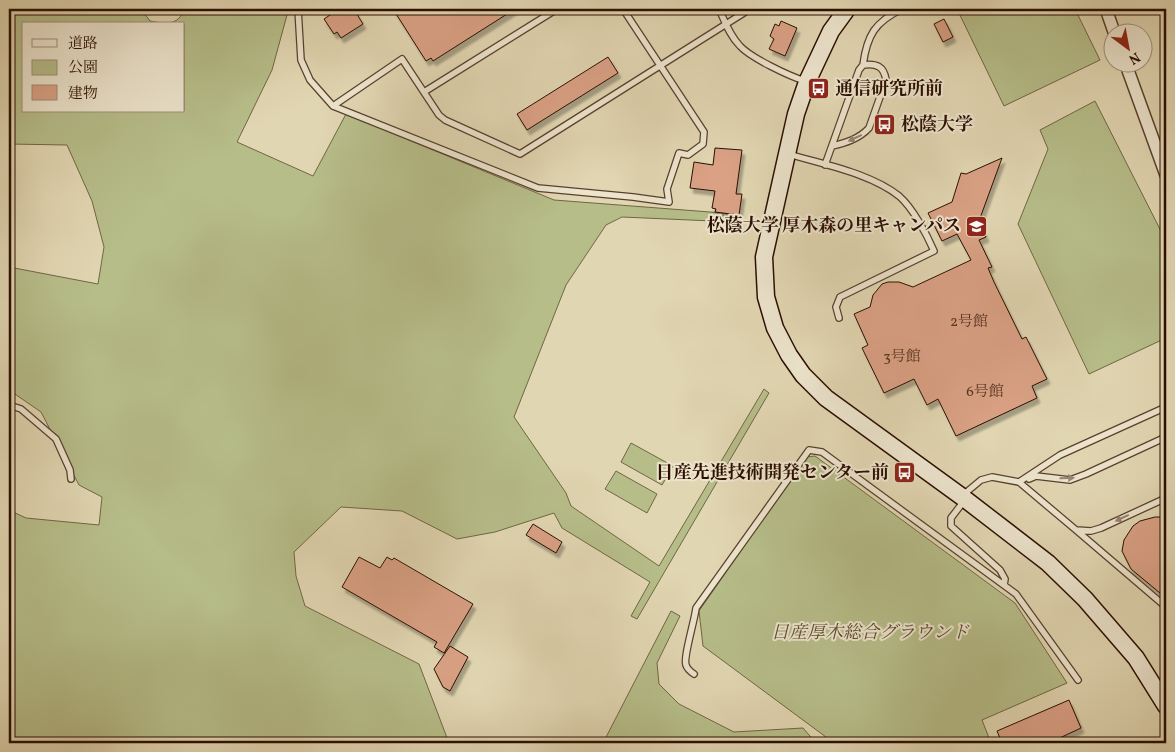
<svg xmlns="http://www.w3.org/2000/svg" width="1175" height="752" font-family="Vollkorn,'Noto Serif JP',serif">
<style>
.green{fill:#b6bd89;stroke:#706644;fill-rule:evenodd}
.building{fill:#daa185;stroke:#2b0e00;filter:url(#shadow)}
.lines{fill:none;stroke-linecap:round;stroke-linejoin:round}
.lane-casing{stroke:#58402c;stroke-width:8}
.street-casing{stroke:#58402c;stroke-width:14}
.secondary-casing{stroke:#2b0e00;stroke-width:19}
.lane{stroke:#ece4cd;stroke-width:5.5}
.street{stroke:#ece4cd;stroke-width:11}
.secondary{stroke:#ece4cd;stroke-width:16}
.oneway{fill:#958471}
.labels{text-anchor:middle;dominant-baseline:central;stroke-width:4;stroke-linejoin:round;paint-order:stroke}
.number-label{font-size:15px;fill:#573321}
.poi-label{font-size:18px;font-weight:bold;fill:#2b0e00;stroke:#ece4cd;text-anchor:start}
.park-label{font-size:18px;font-style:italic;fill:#5c4b30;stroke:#ece4cd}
</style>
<defs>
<filter id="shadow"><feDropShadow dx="3" dy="5" stdDeviation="1" flood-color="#0004"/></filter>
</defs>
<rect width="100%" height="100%" fill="#e1d6b2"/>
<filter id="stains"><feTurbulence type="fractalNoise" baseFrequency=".004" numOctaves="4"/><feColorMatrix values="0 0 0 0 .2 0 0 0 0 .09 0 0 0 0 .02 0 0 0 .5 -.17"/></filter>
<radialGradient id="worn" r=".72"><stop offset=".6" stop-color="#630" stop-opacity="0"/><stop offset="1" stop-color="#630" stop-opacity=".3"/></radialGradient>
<path class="green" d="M 9,9 L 141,9 L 150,21 C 167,24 177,26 185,9 L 287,9 L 287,15 L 272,70 L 237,142 L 313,176 L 346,114 L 554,200 L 736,214 L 735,222 L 622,217 L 606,225 L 566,285 L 514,417 L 566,493 L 571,506 L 659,566 L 764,389 L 769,393 L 637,619 L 631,616 L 650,582 L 562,528 L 554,513 L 495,532 L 457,539 L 402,511 L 341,507 L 294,552 L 296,576 L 305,606 L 419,664 L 449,743 L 9,743 L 9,510 L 26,518 L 99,525 L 102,497 L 79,485 L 41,412 L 9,390 L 9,267 L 98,284 L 104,247 L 92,201 L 67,145 L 9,144 ZM 24,24 L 184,24 L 184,111 L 24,111 Z
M 957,9 L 1075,9 L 1100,60 L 1004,106 Z
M 1095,101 L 1166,241 L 1166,338 L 1089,374 L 1018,224 L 1048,149 L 1040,130 Z
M 631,443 L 673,466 L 662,485 L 621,462 Z
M 815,456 L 1015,603 L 1067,683 L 982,720 L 991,743 L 834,743 L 703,646 L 699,611 L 806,457 Z
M 616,471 L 657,494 L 647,513 L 605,489 Z
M 671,611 L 680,616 L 657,663 L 659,684 L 679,704 L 734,732 L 803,728 L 816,743 L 603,743 Z"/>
<path class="building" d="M 339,9 L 349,9 L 352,13 L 355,11 L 363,24 L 341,38 L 337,32 L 334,34 L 324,19 Z
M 393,9 L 515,9 L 433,61 L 431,58 L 426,61 Z
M 944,19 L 953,37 L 943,42 L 934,24 Z
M 781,21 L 797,28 L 785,56 L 769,49 L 774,39 L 770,36 L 775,24 L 779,26 Z
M 608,57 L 618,73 L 527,130 L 517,114 Z
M 715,148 L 742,150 L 736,194 L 742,194 L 739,215 L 715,212 L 716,209 L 712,208 L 715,191 L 690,188 L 694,162 L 713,165 Z
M 1002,158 L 979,221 L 986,237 L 979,240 L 992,267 L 988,268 L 994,282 L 1022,339 L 1026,337 L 1047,379 L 1032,386 L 1037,398 L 956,436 L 938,399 L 927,405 L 914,379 L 884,393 L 862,348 L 868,345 L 854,314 L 870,307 L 873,295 L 882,284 L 888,282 L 899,282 L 913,287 L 971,260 L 957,234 L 942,241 L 928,213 L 952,202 L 961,173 L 966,174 Z
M 1155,517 L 1166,517 L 1166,598 L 1131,569 L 1122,551 L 1124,540 L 1133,526 L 1140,521 Z
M 533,524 L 562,542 L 556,553 L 526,535 Z
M 359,557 L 380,568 L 387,557 L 392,560 L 394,558 L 473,604 L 444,653 L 434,647 L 437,642 L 342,587 Z
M 450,646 L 468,657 L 450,691 L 443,687 L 434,669 Z
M 1069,700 L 1081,728 L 1049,743 L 1002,743 L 997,731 Z"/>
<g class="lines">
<defs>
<path id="lane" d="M 298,9 L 301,60 L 310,80 L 333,106 L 538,188 L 633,197 L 669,202 L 667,189 L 679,153 L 688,155 L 703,144 L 704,132 L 623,9
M 719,9 C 725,22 730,36 740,46 C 751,58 789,76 805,81
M 863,65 C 867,35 875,22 902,9
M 424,92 L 557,9
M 333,106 L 402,59 L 439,115 L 445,120 L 520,154 L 750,9
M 789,154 C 824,165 870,173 899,196 C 913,208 927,235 934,251 L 840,297 L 836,307 L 839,318
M 825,165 L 859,70 L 863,65 C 876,63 884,66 886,80 L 869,128 C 859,139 845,143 832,146
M 9,405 L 21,409 L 56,439 L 70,470 L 71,479
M 1029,479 L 1036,476 L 1070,480 L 1086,474 L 1166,437
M 1019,482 L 1060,455 L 1166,407
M 963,495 L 981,480 L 992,477 L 1019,482 L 1076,530 L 1091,531 L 1101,528 L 1166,498
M 964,501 L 951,518 L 951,526 L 1000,570 L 1005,579 L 1004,585
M 1076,530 L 1166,607
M 694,674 C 691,672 687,668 686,665 C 683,658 695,619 696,608 L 809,450 L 822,452 L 1016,594 L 1078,680"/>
<path id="street" d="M 1106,9 L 1114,32
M 1125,62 L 1166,175"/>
<path id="secondary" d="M 847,9 L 831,31 L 807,82 L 796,114 L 787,154 L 764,257 L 766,297 L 775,328 L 789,355 L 803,375 L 826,398 L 965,499 L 1048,563 L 1085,599 L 1136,658 L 1166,706"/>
</defs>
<use href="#lane" class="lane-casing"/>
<use href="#street" class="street-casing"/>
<use href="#secondary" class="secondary-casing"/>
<use href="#lane" class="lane"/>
<use href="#street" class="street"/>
<use href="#secondary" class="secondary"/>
</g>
<defs><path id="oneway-solid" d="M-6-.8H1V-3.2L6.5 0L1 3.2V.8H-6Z" transform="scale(1.25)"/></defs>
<g class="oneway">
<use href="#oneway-solid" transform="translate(855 138) rotate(155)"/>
<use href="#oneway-solid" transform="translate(1067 478) rotate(-2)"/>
<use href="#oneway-solid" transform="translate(1122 518) rotate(155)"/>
</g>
<defs>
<symbol id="bus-square" viewBox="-11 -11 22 22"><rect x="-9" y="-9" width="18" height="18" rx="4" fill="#8f2418" stroke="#ece4cd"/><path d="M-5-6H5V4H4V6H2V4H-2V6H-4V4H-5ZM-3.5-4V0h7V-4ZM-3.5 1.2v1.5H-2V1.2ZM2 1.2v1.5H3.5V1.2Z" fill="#fff"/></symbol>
<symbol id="university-square" viewBox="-11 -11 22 22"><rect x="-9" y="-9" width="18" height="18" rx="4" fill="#8f2418" stroke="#ece4cd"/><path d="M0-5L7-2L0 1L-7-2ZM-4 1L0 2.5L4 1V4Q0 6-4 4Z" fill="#fff"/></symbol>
</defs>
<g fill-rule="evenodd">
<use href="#bus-square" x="806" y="76" width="25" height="25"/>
<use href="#bus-square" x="872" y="112" width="25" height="25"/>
<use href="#university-square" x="964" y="214" width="25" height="25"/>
<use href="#bus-square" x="892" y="460" width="25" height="25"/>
</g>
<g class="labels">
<g class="number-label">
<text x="969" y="322">2号館</text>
<text x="902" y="357">3号館</text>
<text x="985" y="392">6号館</text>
</g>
<g class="poi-label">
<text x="835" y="89">通信研究所前</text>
<text x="901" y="125">松蔭大学</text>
<text x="961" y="226" text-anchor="end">松蔭大学 厚木森の里キャンパス</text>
<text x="889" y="473" text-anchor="end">日産先進技術開発センター前</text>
</g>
<g class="park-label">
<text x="870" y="633">日産厚木総合グラウンド</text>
</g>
</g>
<rect width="1175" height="752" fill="none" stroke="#e1d6b2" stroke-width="30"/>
<rect x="10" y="10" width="1155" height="732" fill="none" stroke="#2b0e00" stroke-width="2.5"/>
<rect x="15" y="15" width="1145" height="722" fill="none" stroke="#2b0e00"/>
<rect x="22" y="22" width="162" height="90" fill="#ece4cd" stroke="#9f8e7b"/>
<rect x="32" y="39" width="25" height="8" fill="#ece4cd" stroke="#9f8e7b"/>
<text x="68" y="48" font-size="15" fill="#2b0e00">道路</text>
<rect x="32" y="60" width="25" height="15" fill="#b6bd89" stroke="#9f8e7b"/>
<text x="68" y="72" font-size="15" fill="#2b0e00">公園</text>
<rect x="32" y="85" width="25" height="15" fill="#daa185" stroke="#9f8e7b"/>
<text x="68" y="98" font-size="15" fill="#2b0e00">建物</text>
<g transform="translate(1128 48) rotate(148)"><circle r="24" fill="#ece4cd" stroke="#9f8e7b"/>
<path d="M0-4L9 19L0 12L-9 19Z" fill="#8f2418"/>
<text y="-8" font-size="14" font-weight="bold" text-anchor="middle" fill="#2b0e00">N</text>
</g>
<rect width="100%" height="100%" filter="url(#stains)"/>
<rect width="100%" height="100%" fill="url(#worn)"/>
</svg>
